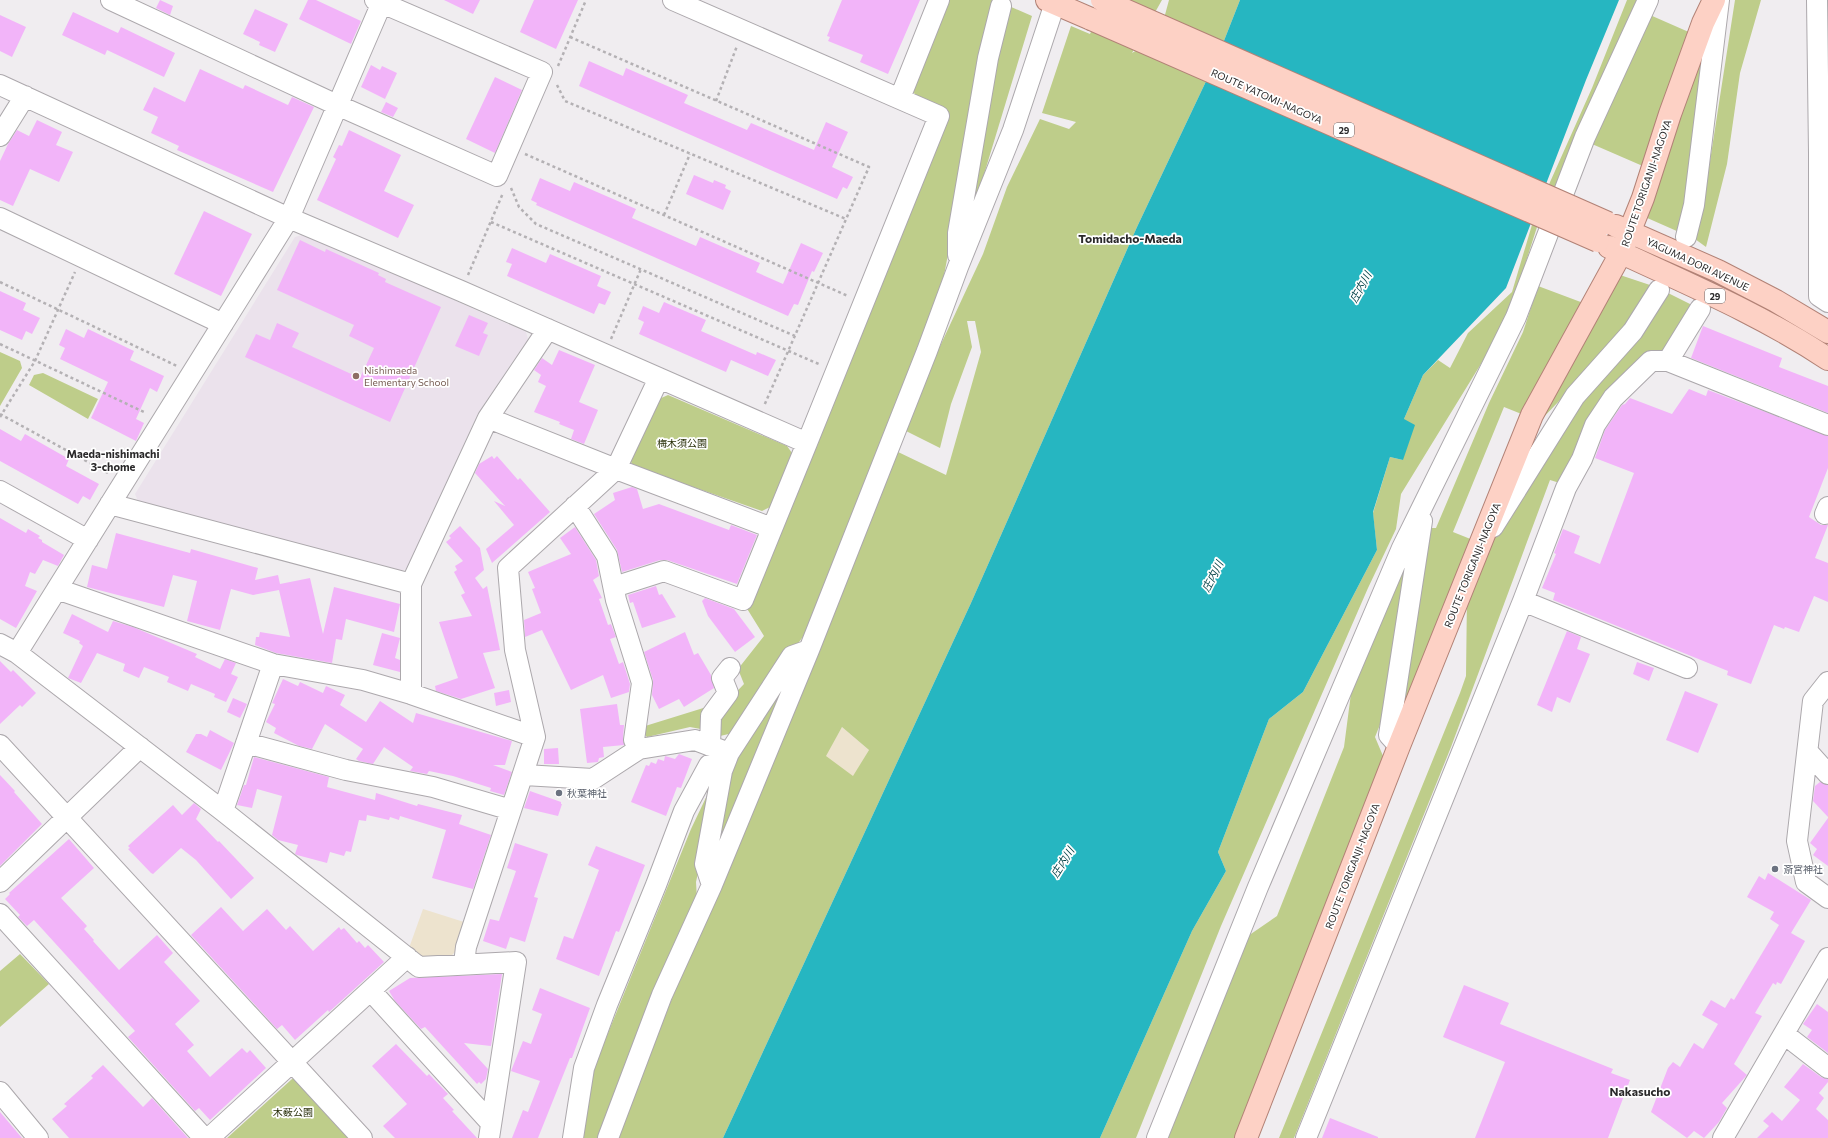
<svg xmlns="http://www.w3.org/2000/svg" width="1828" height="1138" font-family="Commissioner,'Noto Sans JP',sans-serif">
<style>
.built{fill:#ebe2ec}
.industrial{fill:#ede3ce}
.green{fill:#becd8a;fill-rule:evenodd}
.water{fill:#26b6c1}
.building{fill:#f2b4f9}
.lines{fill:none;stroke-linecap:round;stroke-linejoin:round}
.minor-tunnel{stroke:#c8c6c8;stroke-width:20;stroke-dasharray:20 10;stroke-linecap:butt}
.minor-casing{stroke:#aca8ac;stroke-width:22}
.major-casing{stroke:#b28276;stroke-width:24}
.path{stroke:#b4b1b4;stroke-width:2.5;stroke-dasharray:3 3;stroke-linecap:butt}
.minor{stroke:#fff;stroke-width:20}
.major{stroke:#fdd1c5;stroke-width:22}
.major-bridge-casing{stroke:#b28276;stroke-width:24;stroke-linecap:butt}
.major-bridge{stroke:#fdd1c5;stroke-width:22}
.education-dot{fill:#8d6e63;stroke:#fff;stroke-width:1.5}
.worship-dot{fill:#6b7280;stroke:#fff;stroke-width:1.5}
.labels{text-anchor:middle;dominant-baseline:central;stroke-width:3.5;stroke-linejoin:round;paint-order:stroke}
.shield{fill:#fff;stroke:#6a696a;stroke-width:1}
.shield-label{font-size:9px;font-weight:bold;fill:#2a292a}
.street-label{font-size:10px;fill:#2a292a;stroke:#fff}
.education-label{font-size:10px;fill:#785e54;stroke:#fff;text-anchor:start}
.park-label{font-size:10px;fill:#282f09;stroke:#fff}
.worship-label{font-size:10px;fill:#5b616d;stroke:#fff;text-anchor:start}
.water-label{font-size:11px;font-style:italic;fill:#003f44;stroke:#fff}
.neighbourhood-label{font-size:11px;font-weight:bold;fill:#2a292a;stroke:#fff}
.quarter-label{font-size:12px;font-weight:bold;fill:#2a292a;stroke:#fff}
</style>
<rect width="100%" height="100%" fill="#f0edf0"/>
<path class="built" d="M 305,234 L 526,332 L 528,339 L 478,413 L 407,569 L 399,571 L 141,508 L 135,494 L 295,237 Z"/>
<path class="industrial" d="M 842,727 L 869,750 L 853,777 L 825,756 Z
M 423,909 L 464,922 L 455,952 L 450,957 L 425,959 L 409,948 Z"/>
<path class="green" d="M 949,0 L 995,0 L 943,281 L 810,627 L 733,733 L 720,736 L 720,709 L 744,684 L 738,669 L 764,636 L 746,607 L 949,113 L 917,100 L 913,90 Z
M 1105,0 L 1162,0 L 1132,53 L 1159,37 L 1169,0 L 1240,0 L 1218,56 L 1137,227 L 971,603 L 723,1138 L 617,1138 L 729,854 L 896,451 L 946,475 L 981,352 L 975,321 L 967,321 L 972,347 L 951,404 L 940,448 L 904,430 L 928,372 L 983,254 L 1007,187 L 1040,119 L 1069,129 L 1076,122 L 1042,113 L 1071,26 L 1090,34 ZM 842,727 L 869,750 L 853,776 L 826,756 Z
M 1627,0 L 1639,0 L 1537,227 L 1515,296 L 1495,341 L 1401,494 L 1396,529 L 1368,588 L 1221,926 L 1136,1138 L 1100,1138 L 1192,931 L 1226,871 L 1218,852 L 1269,719 L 1303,692 L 1377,550 L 1373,513 L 1390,457 L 1403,460 L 1404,419 L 1423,375 L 1438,360 L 1450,368 L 1468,333 L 1512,292 L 1534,218 L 1592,88 Z
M 1735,0 L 1761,0 L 1740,73 L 1727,164 L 1706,247 L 1695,239 L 1703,206 Z
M 1009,6 L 1032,16 L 965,237 L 1000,46 Z
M 1650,15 L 1691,33 L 1645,167 L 1592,144 Z
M 1706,43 L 1694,153 L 1679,232 L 1645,217 Z
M 1620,275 L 1653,286 C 1620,337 1577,383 1535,426 Z
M 1538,286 L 1586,304 L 1524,415 L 1504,407 L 1453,532 L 1473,540 L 1402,708 L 1426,528 L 1436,528 L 1489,403 L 1523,332 Z
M 1668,293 L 1692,305 L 1661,354 L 1651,355 L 1563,484 L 1550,480 L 1451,747 L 1294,1138 L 1279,1138 L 1460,693 L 1466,676 L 1467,595 L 1484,553 L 1579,403 Z
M 0,352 L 20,361 L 22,368 L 0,406 Z
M 43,373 L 98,399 L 88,419 L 29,385 L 34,375 Z
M 668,395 L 787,446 L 792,453 L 770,507 L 762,511 L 633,466 L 629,458 L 659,399 Z
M 1416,532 L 1390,700 L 1375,737 L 1383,756 L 1234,1138 L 1167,1138 L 1245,938 L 1277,916 L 1344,747 L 1353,678 Z
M 794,664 L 712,865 L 734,752 Z
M 713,705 L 706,730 L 690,727 L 647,737 L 642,732 L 642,727 Z
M 721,766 L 696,882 L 697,900 L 599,1138 L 579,1138 L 593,1070 L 691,829 Z
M 20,954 L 49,984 L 0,1027 L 0,971 Z
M 292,1079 L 298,1079 L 351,1138 L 227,1138 Z"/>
<path class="water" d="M 1240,0 L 1619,0 L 1586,80 L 1506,288 L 1423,375 L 1404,419 L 1415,425 L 1403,460 L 1390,457 L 1373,512 L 1377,550 L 1303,692 L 1269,719 L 1218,852 L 1226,871 L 1192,931 L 1100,1138 L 723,1138 L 971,603 L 1137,227 L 1218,56 Z"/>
<path class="building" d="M 160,0 L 173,6 L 170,15 L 156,8 Z
M 308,0 L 316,0 L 361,21 L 351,44 L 299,19 Z
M 444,0 L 480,0 L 473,14 Z
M 534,0 L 578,0 L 556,49 L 520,32 Z
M 842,0 L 920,0 L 888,74 L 860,62 L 863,55 L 828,41 L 830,37 L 827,36 Z
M 255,9 L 288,24 L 275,52 L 259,45 L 260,42 L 243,34 Z
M 73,12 L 118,33 L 121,27 L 175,53 L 164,77 L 107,50 L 105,55 L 62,35 Z
M 0,15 L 26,27 L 12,57 L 0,51 Z
M 589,61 L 623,76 L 626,68 L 688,95 L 684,103 L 747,130 L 751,123 L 814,150 L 826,122 L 848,132 L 832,167 L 853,177 L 847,189 L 843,187 L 837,199 L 579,86 Z
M 371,65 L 380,70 L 382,66 L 397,73 L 385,99 L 361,87 Z
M 200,69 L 243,89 L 245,85 L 288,105 L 292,97 L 314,107 L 273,192 L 177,150 L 179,146 L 151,133 L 158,117 L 143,110 L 154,87 L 185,102 Z
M 495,77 L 522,90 L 495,153 L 466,139 Z
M 386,102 L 398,108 L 393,117 L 381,112 Z
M 37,120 L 62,132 L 56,145 L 73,152 L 59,182 L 30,169 L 13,206 L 0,200 L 0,161 L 8,144 L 17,130 L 29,136 Z
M 349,130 L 401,155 L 384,191 L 414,205 L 398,238 L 317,200 L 336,159 L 333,157 L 339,145 L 342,146 Z
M 694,175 L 713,183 L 714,180 L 726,185 L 725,188 L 731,191 L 723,210 L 686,194 Z
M 540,178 L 570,191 L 574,182 L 636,209 L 632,218 L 696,246 L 700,237 L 760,263 L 756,272 L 783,284 L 801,243 L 823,253 L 814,272 L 812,271 L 798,305 L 794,304 L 788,316 L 536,205 L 537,203 L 531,200 Z
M 204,211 L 252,234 L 221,296 L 174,274 Z
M 300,240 L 325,252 L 326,249 L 379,273 L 378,275 L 386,279 L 385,282 L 441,307 L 390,422 L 245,357 L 256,334 L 270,340 L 277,323 L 299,333 L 292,347 L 360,378 L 374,348 L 349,336 L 354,325 L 277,290 Z
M 512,248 L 546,263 L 550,254 L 601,276 L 597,286 L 611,292 L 605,305 L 599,303 L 594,314 L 507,276 L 512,264 L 506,262 Z
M 0,291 L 26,303 L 23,310 L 40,318 L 32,334 L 26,331 L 22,340 L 0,330 Z
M 664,302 L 706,320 L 701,331 L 756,355 L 757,352 L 776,360 L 768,376 L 731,360 L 726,372 L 639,334 L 644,322 L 638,319 L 643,306 L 659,313 Z
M 469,315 L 488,323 L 483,333 L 488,335 L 479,356 L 455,346 Z
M 1703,326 L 1782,358 L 1779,367 L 1828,386 L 1828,413 L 1691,358 Z
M 66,329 L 84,338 L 88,329 L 134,351 L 130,360 L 164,376 L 157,392 L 150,388 L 136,419 L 144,423 L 136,441 L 91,418 L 108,382 L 60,359 L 65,348 L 59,345 Z
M 559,350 L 595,365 L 579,402 L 598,410 L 584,444 L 571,439 L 574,430 L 559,424 L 560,422 L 534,412 L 546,386 L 538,382 L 541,375 L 534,370 L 542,358 L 552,365 Z
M 1689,389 L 1706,396 L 1708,390 L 1828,436 L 1828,468 L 1809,517 L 1821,525 L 1828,525 L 1815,558 L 1828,563 L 1828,602 L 1814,596 L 1799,632 L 1785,627 L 1784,629 L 1774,625 L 1751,684 L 1727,675 L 1728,671 L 1553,600 L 1555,593 L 1542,588 L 1556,554 L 1554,553 L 1563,529 L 1580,536 L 1574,553 L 1600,564 L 1634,473 L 1595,458 L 1605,430 L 1622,405 L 1625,404 L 1630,398 L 1672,414 Z
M 0,429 L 21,441 L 25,434 L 69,459 L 66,466 L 99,484 L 90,500 L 83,496 L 78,504 L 0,461 Z
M 492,456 L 494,459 L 497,456 L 518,480 L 520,478 L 550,512 L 492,563 L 486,549 L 514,525 L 494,501 L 505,506 L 475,473 L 479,464 Z
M 632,487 L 637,489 L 643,509 L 659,504 L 729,530 L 731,525 L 757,535 L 737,584 L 667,560 L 660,560 L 622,572 L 617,550 L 594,514 L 615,500 L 613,493 Z
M 0,518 L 26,533 L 28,529 L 40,536 L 38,538 L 42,540 L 42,542 L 64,555 L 58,566 L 43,560 L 35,574 L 30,572 L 25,586 L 37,591 L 16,628 L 0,619 Z
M 460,526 L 480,548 L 484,570 L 475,578 L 483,589 L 487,586 L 500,650 L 483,653 L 495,688 L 461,699 L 436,691 L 435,686 L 458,678 L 439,622 L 472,616 L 461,595 L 465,593 L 454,572 L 457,570 L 455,566 L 463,561 L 446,542 L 451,538 L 449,536 Z
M 575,527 L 596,560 L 599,576 L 593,580 L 602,598 L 599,599 L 608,625 L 611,624 L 616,637 L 610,639 L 619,664 L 623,662 L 630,684 L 629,692 L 611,698 L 603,675 L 571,690 L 542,630 L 525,637 L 524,620 L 541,613 L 532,589 L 535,588 L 528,572 L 571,554 L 560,538 Z
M 116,533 L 190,553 L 191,549 L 258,568 L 255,580 L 278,575 L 280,584 L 310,578 L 323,634 L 334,587 L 400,604 L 394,632 L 346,619 L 342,640 L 336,639 L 332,663 L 276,653 L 255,645 L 256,637 L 259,637 L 260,632 L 290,637 L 279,590 L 253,595 L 231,589 L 220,630 L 187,621 L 197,581 L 173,575 L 164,607 L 87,587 L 92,565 L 107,569 Z
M 656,586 L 659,595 L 662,594 L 676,617 L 642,628 L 633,602 L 630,603 L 628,595 Z
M 705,598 L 734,609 L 755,637 L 735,652 L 708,616 L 702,601 Z
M 72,614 L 108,632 L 113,621 L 133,627 L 197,654 L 195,657 L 220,669 L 225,659 L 236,663 L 231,674 L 238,677 L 226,702 L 214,697 L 215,694 L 191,684 L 188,691 L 167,682 L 169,677 L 144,667 L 139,678 L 123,671 L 125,664 L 97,653 L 81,683 L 68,678 L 83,646 L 79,643 L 80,641 L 63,633 Z
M 1567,631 L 1581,637 L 1577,649 L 1590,654 L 1570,703 L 1557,697 L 1552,712 L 1537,705 Z
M 685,632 L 694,655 L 698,653 L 711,675 L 714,688 L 684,707 L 679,699 L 659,709 L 652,695 L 653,680 L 644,652 Z
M 382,633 L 400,638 L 395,658 L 400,660 L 400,672 L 373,665 Z
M 0,661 L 11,672 L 13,670 L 36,693 L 22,707 L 20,705 L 0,724 Z
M 1637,662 L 1654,668 L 1649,681 L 1633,674 Z
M 283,679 L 298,686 L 300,682 L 323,693 L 326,686 L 345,695 L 340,705 L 366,722 L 380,701 L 413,723 L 416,713 L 512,741 L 505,765 L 493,765 L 512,772 L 504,795 L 490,791 L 491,788 L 453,776 L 429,771 L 427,774 L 410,771 L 413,767 L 384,747 L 373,764 L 359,761 L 356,759 L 363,749 L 325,724 L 312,749 L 299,746 L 274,733 L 276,728 L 266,722 L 275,704 L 272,703 Z
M 509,690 L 511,702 L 496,706 L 494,693 Z
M 1685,691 L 1718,704 L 1698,753 L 1666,740 Z
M 233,698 L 247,704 L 240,718 L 227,712 Z
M 617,704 L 620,725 L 624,725 L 623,738 L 624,745 L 603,747 L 604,757 L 599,758 L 598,762 L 587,763 L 580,709 Z
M 210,730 L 234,743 L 221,770 L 186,752 L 196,734 L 201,734 L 207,737 Z
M 558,748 L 559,764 L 544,764 L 544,749 Z
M 679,754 L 692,759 L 681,788 L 677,787 L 666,816 L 631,802 L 646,765 L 649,766 L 651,762 L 656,764 L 658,759 L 664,761 L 665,756 L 675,759 Z
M 254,757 L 329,777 L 327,787 L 375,800 L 376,793 L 417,806 L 418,804 L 462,815 L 459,824 L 491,835 L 473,889 L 432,878 L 446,830 L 400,816 L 399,820 L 390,817 L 389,820 L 367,815 L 366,821 L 359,820 L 351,852 L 346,851 L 344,856 L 330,852 L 327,863 L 297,855 L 295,854 L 298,845 L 278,840 L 272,835 L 282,796 L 257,789 L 252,808 L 237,805 L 244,785 L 246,785 Z
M 0,775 L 15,791 L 14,792 L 42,824 L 0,866 Z
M 1820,782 L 1828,785 L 1828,817 L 1813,801 L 1815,786 Z
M 530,791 L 561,802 L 561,804 L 562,804 L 558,816 L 524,808 Z
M 194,803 L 201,809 L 196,819 L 218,842 L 219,841 L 254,878 L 231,899 L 196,860 L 181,848 L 153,874 L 151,873 L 128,849 L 130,848 L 128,846 L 173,805 L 182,815 Z
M 1828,818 L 1828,866 L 1813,855 L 1817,849 L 1810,843 Z
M 69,839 L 94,868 L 61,898 L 87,926 L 84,929 L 94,940 L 93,941 L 119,970 L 157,935 L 173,953 L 164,962 L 200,1001 L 175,1024 L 194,1045 L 187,1051 L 210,1077 L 242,1048 L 247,1053 L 250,1050 L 266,1068 L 210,1120 L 199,1108 L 195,1111 L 128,1037 L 135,1031 L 34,920 L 27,926 L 18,917 L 20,915 L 5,899 L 10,894 L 9,893 Z
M 515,843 L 548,854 L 534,897 L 538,898 L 525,942 L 510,937 L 506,949 L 483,941 L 490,919 L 499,921 L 516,871 L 507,868 Z
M 596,846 L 645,865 L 619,932 L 616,931 L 599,976 L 556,959 L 564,936 L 573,939 L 599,870 L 588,865 Z
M 1768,873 L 1811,900 L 1791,933 L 1805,941 L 1781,984 L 1777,982 L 1776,985 L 1773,983 L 1755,1013 L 1762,1016 L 1734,1064 L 1747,1075 L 1722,1103 L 1727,1108 L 1719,1122 L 1704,1138 L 1694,1131 L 1687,1138 L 1651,1112 L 1668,1068 L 1673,1062 L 1680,1067 L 1694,1043 L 1703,1049 L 1718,1024 L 1702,1015 L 1711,1000 L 1725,1008 L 1731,998 L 1734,1000 L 1779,925 L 1770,919 L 1774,912 L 1747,897 L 1759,876 L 1765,880 Z
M 221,907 L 243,931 L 267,909 L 286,930 L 290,926 L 313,951 L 339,927 L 341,930 L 344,928 L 357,943 L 359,941 L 365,948 L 368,945 L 384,962 L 329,1012 L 328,1010 L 295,1040 L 282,1025 L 277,1029 L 191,935 Z
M 502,974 L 491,1046 L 464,1043 L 488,1069 L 486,1079 L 481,1084 L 479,1082 L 477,1084 L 425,1027 L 421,1029 L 395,1001 L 389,991 L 410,978 Z
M 1464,985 L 1509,1003 L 1500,1024 L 1613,1069 L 1611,1073 L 1630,1080 L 1608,1138 L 1475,1138 L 1505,1062 L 1443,1037 Z
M 540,988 L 590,1008 L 572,1058 L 570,1058 L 538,1138 L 512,1138 L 523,1110 L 528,1112 L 540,1081 L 511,1071 L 523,1041 L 531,1044 L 542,1014 L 532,1010 Z
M 1817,1004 L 1828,1012 L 1828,1053 L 1807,1037 L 1812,1030 L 1803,1024 Z
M 396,1044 L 427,1076 L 429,1074 L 448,1094 L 443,1098 L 454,1110 L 452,1111 L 477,1138 L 395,1138 L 383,1126 L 407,1104 L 372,1066 Z
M 1803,1064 L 1821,1077 L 1828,1079 L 1828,1082 L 1819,1093 L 1824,1098 L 1816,1109 L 1828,1120 L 1828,1138 L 1757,1138 L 1769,1126 L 1763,1121 L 1772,1112 L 1782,1121 L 1800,1100 L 1784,1087 Z
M 103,1065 L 143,1107 L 152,1098 L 188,1138 L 69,1138 L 52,1119 L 67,1106 L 64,1104 L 93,1078 L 91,1076 Z
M 0,1112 L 22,1138 L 0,1138 Z
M 1330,1118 L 1378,1137 L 1378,1138 L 1322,1138 Z"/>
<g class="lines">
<path class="minor-tunnel" d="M 1701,307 L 1724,252"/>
<defs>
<path id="minor" d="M 111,0 L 337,105 L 497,176 L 542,72 L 375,0
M 1817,0 L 1819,153 L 1819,296 L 1828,302
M 0,85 L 289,218 L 461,291 L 807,443 L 939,116 L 673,0
M 900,98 L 939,0
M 0,136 L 25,96
M 0,218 L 223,324
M 1686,237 L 1694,205 L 1719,0
M 958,255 L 958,233 L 988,58 L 1001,6
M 1668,361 L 1700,309
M 488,418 L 616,469 L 772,528
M 0,491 L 88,540
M 110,504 L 411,584
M 575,506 L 607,556 L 616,600 L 642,683 L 634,740 L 639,749
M 1825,514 L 1828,507
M 1493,527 L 1575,396 L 1633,331 L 1659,290
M 614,587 L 664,571 L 743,600 L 807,443
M 57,589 L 273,664 L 363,680 L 411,694 L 535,737
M 1523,601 L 1687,668
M 0,644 L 17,653 L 223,811 L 419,967 L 516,962 L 489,1138
M 17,653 L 289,218 L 383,0
M 1828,682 L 1813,701 L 1797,841 L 1806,882 L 1828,898
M 411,694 L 411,584 L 488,418 L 548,329
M 246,743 L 346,770 L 433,787 L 511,810
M 0,745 L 362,1138
M 710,746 L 711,716 L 728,693 L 722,678 L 730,668
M 1399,746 L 1389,735 L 1422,521
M 1808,752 L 1828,774
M 524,775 L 593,779 L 639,749 L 695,740 L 729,753 L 722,771 L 705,864 L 712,885
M 223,811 L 273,664
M 0,882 L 140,747
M 0,914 L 204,1138
M 464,964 L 466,947 L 535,737 L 515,650 L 508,568 L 616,469 L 659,378
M 371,991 L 490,1122
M 1784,1034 L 1828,1068
M 0,1092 L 38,1138
M 209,1138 L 407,957
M 573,1138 L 584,1068 L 607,1005 L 656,885 L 684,811 L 709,765 L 729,753 L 792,656 L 809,650
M 608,1138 L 662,995 L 712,885 L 809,650 L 927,351 L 958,267 L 1013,130 L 1056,0
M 1157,1138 L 1258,887 L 1402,548 L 1516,317 L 1585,137 L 1648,0
M 1306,1138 L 1523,601 L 1566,488 L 1582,459 L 1595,425 L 1613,398 L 1651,361 L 1668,361 L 1828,425
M 1723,1138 L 1828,958"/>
<path id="major" d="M 1047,0 L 1091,19
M 1616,226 L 1718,271 L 1776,301 L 1828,332
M 1609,247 C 1683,282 1759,313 1828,359
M 1246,1138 L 1399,746 L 1532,415 L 1621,253 L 1643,198 L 1670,114 L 1703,23 L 1714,0"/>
</defs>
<use href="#minor" class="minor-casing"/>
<use href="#major" class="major-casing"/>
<path class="path" d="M 570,37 L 869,167 L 764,406
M 558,66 L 586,0
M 557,85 L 565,101 L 846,219
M 716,101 L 737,46
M 525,154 L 848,296
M 511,188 L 519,207 L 536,224 L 795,336
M 664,215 L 690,154
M 491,222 L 821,365
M 468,275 L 503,193
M 0,282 L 177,366
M 611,339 L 641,269
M 0,344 L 146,413
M 0,414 L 108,473
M 0,417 L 35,361 L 75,272"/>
<use href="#minor" class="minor"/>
<use href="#major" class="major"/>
<defs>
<path id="major-bridge" d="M 1102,0 L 1608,223
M 1091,19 L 1598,241"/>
</defs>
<use href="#major-bridge" class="major-bridge-casing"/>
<use href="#major-bridge" class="major-bridge"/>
</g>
<circle class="education-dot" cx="356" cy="376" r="4"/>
<g class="worship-dot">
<circle cx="559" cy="793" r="4"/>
<circle cx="1775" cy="869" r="4"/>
</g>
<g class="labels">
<g class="shield">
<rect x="1334" y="123" width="20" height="14" rx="3"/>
<rect x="1705" y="289" width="20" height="14" rx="3"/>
</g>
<g class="shield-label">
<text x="1344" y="130">29</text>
<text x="1715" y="296">29</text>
</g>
<g class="street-label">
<text transform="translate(1267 96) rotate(24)">ROUTE YATOMI-NAGOYA</text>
<text transform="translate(1646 183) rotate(-71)">ROUTE TORIGANJI-NAGOYA</text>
<text transform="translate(1698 264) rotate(25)">YAGUMA DORI AVENUE</text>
<text transform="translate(1472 565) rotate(-68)">ROUTE TORIGANJI-NAGOYA</text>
<text transform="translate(1352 866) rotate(-69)">ROUTE TORIGANJI-NAGOYA</text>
</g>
<g class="education-label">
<text x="364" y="370">Nishimaeda<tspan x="364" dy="12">Elementary School</tspan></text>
</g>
<g class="park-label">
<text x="682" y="443">梅木須公園</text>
<text x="293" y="1112">木薮公園</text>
</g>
<g class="worship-label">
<text x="567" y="793">秋葉神社</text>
<text x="1783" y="869">斎宮神社</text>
</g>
<g class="water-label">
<text transform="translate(1360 287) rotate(-61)">庄内川</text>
<text transform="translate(1212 576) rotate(-63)">庄内川</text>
<text transform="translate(1062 862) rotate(-58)">庄内川</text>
</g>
<g class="neighbourhood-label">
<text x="113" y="453">Maeda-nishimachi<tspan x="113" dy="13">3-chome</tspan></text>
</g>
<g class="quarter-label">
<text x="1130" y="238">Tomidacho-Maeda</text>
<text x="1640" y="1091">Nakasucho</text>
</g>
</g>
</svg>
